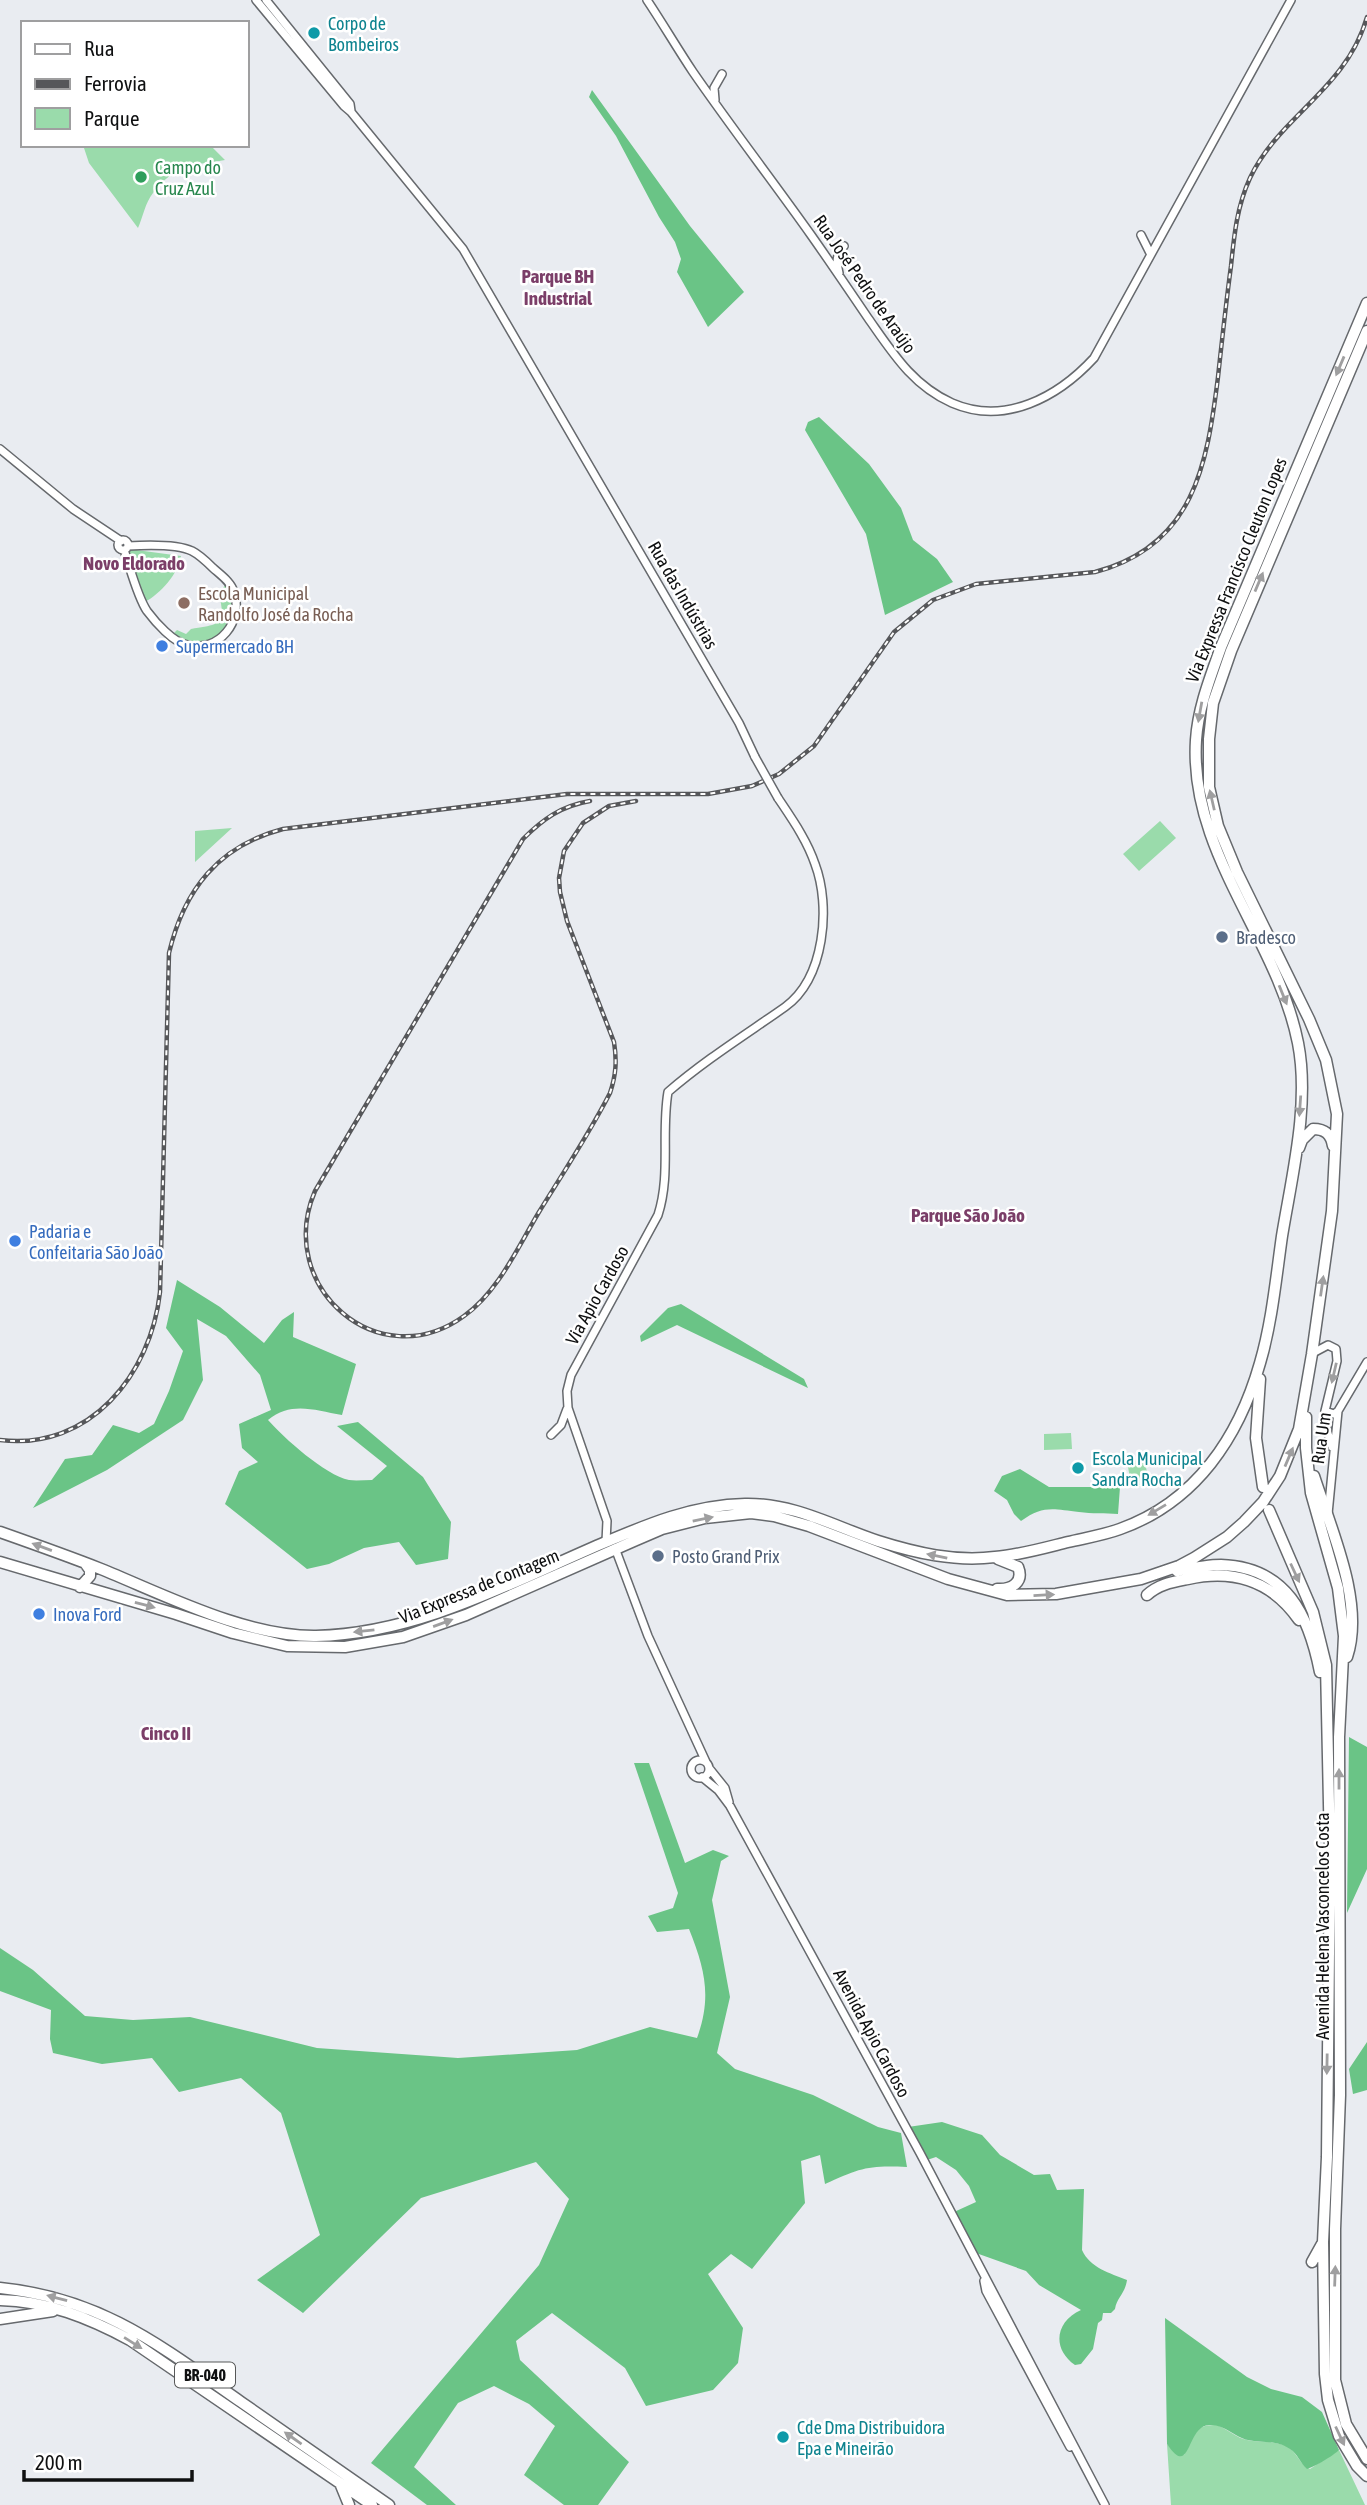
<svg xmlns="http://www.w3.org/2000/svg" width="1367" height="2505" font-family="'Asap Condensed',sans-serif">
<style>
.green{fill:#9adbab}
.forest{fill:#6ac486}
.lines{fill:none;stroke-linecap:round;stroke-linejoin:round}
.minor-casing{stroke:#66696d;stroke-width:10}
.highway-casing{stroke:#66696d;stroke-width:13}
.minor{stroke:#fff;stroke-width:7}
.highway{stroke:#fff;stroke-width:10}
.rail-casing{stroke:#56575a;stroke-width:4.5}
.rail{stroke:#fff;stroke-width:2;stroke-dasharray:5;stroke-linecap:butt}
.minor-bridge-casing{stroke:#66696d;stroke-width:10;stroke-linecap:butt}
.minor-bridge{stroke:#fff;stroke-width:7}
.oneway{fill:#9f9fa0}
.culture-dot{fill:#0f9aa8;stroke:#fff;stroke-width:2.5}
.leisure-dot{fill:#2e9e5b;stroke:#fff;stroke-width:2.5}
.education-dot{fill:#8d6e63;stroke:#fff;stroke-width:2.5}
.shop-dot{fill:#3f7fe0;stroke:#fff;stroke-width:2.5}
.service-dot{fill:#5c6f8a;stroke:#fff;stroke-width:2.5}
.labels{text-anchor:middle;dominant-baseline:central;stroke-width:5;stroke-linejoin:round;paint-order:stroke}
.shield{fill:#fff;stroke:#575858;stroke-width:2}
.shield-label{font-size:16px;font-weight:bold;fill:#0f1011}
.culture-label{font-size:18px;fill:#0d838f;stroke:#fff;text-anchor:start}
.leisure-label{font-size:18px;fill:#27864d;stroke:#fff;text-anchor:start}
.street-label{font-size:18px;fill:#0f1011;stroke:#fff}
.education-label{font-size:18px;fill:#785e54;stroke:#fff;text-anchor:start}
.shop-label{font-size:18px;fill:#366cbe;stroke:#fff;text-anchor:start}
.service-label{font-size:18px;fill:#4e5e75;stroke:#fff;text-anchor:start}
.neighbourhood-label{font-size:19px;font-weight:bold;fill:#7b3e68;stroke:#fff}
</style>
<rect width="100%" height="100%" fill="#e9ecf1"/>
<path class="green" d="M 83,145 L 210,145 L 225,160 C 194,165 174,165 153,193 C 145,203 143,217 138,228 L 89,163 Z
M 129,549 L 181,556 C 179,573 160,594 145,602 L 126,551 Z
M 225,585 C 244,608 230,634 205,642 C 200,643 193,644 188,643 C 183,641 178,636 174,633 L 177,630 L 186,634 L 191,629 C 218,624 227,627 219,594 Z
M 1160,821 L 1176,838 L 1139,871 L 1123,854 Z
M 232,828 L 195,862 L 195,831 Z
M 1071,1433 L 1072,1449 L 1044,1450 L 1044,1434 Z
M 1144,1459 L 1150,1485 L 1132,1488 L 1127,1462 Z
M 1217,2425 C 1227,2429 1237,2438 1247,2440 C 1259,2443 1273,2440 1286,2446 C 1297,2451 1297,2462 1310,2469 L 1339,2450 L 1365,2505 L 1171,2505 L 1167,2444 L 1178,2455 L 1184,2455 C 1193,2437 1193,2424 1217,2425 Z"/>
<path class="forest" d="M 592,90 L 690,226 L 744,292 L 708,327 L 677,272 L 681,259 L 675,242 L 659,217 L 616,136 L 589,97 Z
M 819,417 L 869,464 L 901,508 L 913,540 L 937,559 L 953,582 L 885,615 L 866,534 L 805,430 L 808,422 Z
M 177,1280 L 220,1307 L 264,1343 L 282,1320 L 294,1312 L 293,1337 L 356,1364 L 342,1415 C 314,1410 291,1401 268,1420 C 284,1438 325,1475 349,1480 C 356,1481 364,1480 372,1480 L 387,1466 L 337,1426 L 358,1422 L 423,1477 L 451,1522 L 448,1559 L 416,1565 L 399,1542 L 364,1548 L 329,1564 L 307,1569 L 225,1504 L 239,1471 L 258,1462 L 242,1448 L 239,1424 L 271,1410 L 260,1375 L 226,1336 L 197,1319 L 203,1380 L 183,1420 L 107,1470 L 33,1508 L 65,1459 L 92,1455 L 113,1425 L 139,1433 L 154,1424 L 169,1391 L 183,1351 L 166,1328 Z
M 681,1304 L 804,1379 L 808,1388 L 677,1325 L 641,1342 L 640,1336 L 668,1308 Z
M 1020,1469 L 1049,1487 L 1120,1487 L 1118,1514 C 1105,1513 1092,1514 1079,1512 C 1053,1509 1043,1505 1021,1521 L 1014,1514 L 1007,1500 L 994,1491 L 1002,1476 Z
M 1349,1737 L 1367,1747 L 1367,1869 L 1347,1913 Z
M 634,1763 L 649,1763 L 685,1863 L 713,1850 L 729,1856 L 721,1861 L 712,1900 L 730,1997 L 717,2053 L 735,2069 L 813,2095 L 878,2127 L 901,2133 L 907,2167 C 868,2165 860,2168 825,2184 L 820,2155 L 801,2161 L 805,2203 L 752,2269 L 731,2254 L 708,2274 L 743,2328 L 738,2363 L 713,2390 L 646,2406 L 625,2368 L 552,2313 L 516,2341 L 520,2360 L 629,2462 L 598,2505 L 564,2505 L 524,2475 L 555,2426 L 529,2404 L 494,2386 L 458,2403 L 414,2467 L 456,2505 L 427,2505 L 371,2463 L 539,2265 L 569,2199 L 536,2162 L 421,2198 L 303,2313 L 257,2280 L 320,2235 L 281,2113 L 241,2078 L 179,2092 L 152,2058 L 102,2064 L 53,2053 L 50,2039 L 51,2010 L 0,1991 L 0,1948 L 33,1970 L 85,2016 L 133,2020 L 190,2017 L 317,2048 L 458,2058 L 577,2050 L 650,2027 L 697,2038 C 712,1997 705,1969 689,1929 L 657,1932 L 648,1916 L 673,1908 L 678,1893 Z
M 1367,2042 L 1367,2090 L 1353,2094 L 1349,2069 Z
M 942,2122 L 982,2135 L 1000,2155 L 1034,2175 L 1050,2174 L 1057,2190 L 1084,2189 L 1082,2250 C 1090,2268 1110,2273 1127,2280 C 1125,2294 1117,2297 1115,2309 L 1111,2313 L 1103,2313 L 1102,2320 L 1098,2323 L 1093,2349 L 1081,2364 L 1075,2365 C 1051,2348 1056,2321 1081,2310 L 1039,2285 L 1026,2271 L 976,2253 L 954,2212 L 976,2202 L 969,2186 L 956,2170 L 936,2157 L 927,2160 L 908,2127 Z
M 1165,2318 L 1247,2377 L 1271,2389 L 1302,2397 L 1322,2412 L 1339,2450 C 1333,2456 1314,2467 1307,2469 C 1300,2463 1298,2454 1290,2449 C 1277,2440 1262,2443 1248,2440 C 1234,2437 1225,2424 1209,2425 C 1186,2426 1191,2480 1167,2444 Z"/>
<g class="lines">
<defs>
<path id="minor" d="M 256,0 L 344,106 L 351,112 L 463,249 L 739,723 L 755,757
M 266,0 L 350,104 L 351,111
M 647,0 C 663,24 677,48 693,72 C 731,127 772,180 811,235 C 830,262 849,290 868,318 C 892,352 912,385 952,403 C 1005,426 1058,397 1094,358 L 1291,0
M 715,100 L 714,88 L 722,74
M 1141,235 L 1150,253
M 839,273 C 836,261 836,255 844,246
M 0,449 L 73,509 L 121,541
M118 545a5 5 0 1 1 10 0a5 5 0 1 1-10 0Z
M 124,550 C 130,567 137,596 147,611 C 156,623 173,642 187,645 C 219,653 244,621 234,592 C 231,582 221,575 213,568 C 207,562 200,555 192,551 C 177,544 145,545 128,546
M 1313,1353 L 1328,1345 L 1336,1349 L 1337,1361 L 1325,1411 L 1334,1414 L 1338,1411
M 1325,1411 L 1325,1423 L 1332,1447
M 551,1435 L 561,1425 L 567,1409
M 1328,1514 L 1338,1411 L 1367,1362
M 606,1542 L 607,1521 L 568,1408 L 567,1391 L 571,1375 L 658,1215 C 671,1175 661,1133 668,1092 C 705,1060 745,1035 785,1007 C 825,978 831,906 815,864 C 807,840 792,819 778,798
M 615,1548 L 648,1636 L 706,1762
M691 1769a9 9 0 1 1 18 0a9 9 0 1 1-18 0Z
M 709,1768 L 725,1788 L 729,1802
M 702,1777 L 718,1790 L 730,1806 L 920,2153 L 1105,2505
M 984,2281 L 986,2291 L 1070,2447"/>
<path id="highway" d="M 1299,1148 L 1302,1140 L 1313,1129 C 1325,1129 1331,1134 1333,1146
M 1260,1379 L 1256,1438 L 1263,1487
M 1306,1417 L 1306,1448 L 1311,1493 L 1338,1588 L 1344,1636 L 1339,1737 L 1340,2095 L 1335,2229 L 1335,2380 L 1346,2424 L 1367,2459
M 1314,1476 C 1331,1529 1365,1603 1347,1657
M 1269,1510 L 1313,1612 L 1326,1665 L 1330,1850 L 1327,2157 L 1323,2242 L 1325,2374 L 1328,2400 L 1339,2436 L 1357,2466 L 1367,2476
M 0,1532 C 34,1544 68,1556 101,1569 C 165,1595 246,1637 316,1636 C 417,1634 510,1583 601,1544 C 648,1524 693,1505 745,1504 C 794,1503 833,1526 878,1541 C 916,1553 955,1562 995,1557 C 1020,1555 1044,1548 1068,1542 C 1085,1538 1104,1535 1120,1529 C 1196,1502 1239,1437 1260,1363 C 1272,1322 1276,1278 1282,1236 C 1292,1175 1310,1104 1298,1043 C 1277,937 1189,853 1196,740 C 1198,708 1210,678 1221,647 L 1367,303
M 0,1562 L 176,1614 L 233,1633 L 287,1646 L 345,1647 L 403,1637 L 466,1615 L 634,1541 L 662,1529 L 705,1518 L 751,1513 L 774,1516 L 809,1526 L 948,1579 L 1007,1595 L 1056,1594 L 1141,1579 L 1179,1566 L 1194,1558 L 1227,1537 L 1244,1522 L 1263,1502 L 1280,1476 L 1299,1429 L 1312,1354 L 1332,1211 L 1337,1114 L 1326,1060 L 1309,1019 L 1237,872 L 1218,826 L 1209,787 L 1209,739 L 1213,703 L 1231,651 L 1367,331
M 1177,1571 C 1192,1568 1206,1565 1221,1565 C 1287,1567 1309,1616 1320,1672
M 80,1587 L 90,1576 L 90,1570 L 85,1563
M 997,1589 C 1012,1590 1024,1582 1018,1567 L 998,1559
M 1147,1595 C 1159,1584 1173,1582 1188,1579 C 1233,1569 1272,1581 1299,1620
M 1312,2262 L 1322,2244
M 0,2288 C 101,2298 161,2346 241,2402 C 290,2436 340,2471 389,2505
M 0,2300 C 47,2301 89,2318 130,2340 L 372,2505
M 0,2319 L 53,2311
M 340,2483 L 349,2505"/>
</defs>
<use href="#minor" class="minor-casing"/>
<use href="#highway" class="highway-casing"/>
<use href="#minor" class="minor"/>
<use href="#highway" class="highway"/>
<defs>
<path id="rail" d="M 590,801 C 561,806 543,819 523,839 L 315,1191 C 274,1287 379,1378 464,1316 C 498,1292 518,1247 539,1212 C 563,1173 589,1134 610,1093 C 616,1075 617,1061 614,1042 L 567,921 L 560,892 L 559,878 L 564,851 L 583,823 L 609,806 L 636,801
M 0,1440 C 90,1451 151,1374 160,1292 L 169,953 C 184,890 218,846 283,829 L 567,794 L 708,794 L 752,786 L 779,774 L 814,746 L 894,632 L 933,600 L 976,584 L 1095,572 C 1194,546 1207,465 1218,377 C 1222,340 1226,303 1231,266 C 1234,236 1237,206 1250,178 C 1280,115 1346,90 1367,17"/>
</defs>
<use href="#rail" class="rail-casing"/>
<use href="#rail" class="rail"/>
<defs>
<path id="minor-bridge" d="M 755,757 L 778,798"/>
</defs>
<use href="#minor-bridge" class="minor-bridge-casing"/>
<use href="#minor-bridge" class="minor-bridge"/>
</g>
<defs><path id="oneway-solid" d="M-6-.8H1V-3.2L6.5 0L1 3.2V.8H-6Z" transform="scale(1.75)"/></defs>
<g class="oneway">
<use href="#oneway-solid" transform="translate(1340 366) rotate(113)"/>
<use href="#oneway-solid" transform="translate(1259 582) rotate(-67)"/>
<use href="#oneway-solid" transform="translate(1200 712) rotate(100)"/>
<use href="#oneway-solid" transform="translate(1212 800) rotate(-103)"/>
<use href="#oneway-solid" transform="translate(1283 995) rotate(68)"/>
<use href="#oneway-solid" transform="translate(1300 1106) rotate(94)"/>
<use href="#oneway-solid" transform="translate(1322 1286) rotate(-82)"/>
<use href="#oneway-solid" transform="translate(1334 1373) rotate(103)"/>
<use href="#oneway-solid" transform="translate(1289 1457) rotate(-67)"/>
<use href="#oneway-solid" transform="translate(1157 1510) rotate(149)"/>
<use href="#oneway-solid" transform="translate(703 1519) rotate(-11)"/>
<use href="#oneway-solid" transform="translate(42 1547) rotate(-160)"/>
<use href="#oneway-solid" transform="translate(937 1556) rotate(-168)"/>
<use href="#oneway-solid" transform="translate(1295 1573) rotate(65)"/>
<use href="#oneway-solid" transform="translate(1044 1595) rotate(-3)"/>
<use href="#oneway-solid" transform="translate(145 1605) rotate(15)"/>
<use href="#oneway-solid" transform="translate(443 1623) rotate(-20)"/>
<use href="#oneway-solid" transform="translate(364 1631) rotate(174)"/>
<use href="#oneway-solid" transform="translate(1339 1779) rotate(-90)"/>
<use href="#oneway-solid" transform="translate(1327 2064) rotate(91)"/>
<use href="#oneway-solid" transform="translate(1335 2276) rotate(-88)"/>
<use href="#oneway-solid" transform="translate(57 2298) rotate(-165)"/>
<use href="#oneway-solid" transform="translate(133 2343) rotate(32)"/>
<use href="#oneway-solid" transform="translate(1340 2436) rotate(65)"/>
<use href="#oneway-solid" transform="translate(293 2438) rotate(-145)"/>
</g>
<g class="culture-dot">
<circle cx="314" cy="33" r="7"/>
<circle cx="1078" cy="1468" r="7"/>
<circle cx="783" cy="2437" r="7"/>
</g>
<circle class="leisure-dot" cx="141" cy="177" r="7"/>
<circle class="education-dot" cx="184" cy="603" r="7"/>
<g class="shop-dot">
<circle cx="162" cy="646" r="7"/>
<circle cx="15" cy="1241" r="7"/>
<circle cx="39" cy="1614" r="7"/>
</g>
<g class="service-dot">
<circle cx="1222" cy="937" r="7"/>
<circle cx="658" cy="1556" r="7"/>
</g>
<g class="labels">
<rect class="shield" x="175" y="2362.5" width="60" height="25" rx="5"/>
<g class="shield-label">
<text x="205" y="2375">BR-040</text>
</g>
<g class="culture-label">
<text x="328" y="23">Corpo de<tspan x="328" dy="21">Bombeiros</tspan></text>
<text x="1092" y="1458">Escola Municipal<tspan x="1092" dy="21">Sandra Rocha</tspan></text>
<text x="797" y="2427">Cde Dma Distribuidora<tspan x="797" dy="21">Epa e Mineirão</tspan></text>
</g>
<g class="leisure-label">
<text x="155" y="167">Campo do<tspan x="155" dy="21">Cruz Azul</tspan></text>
</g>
<g class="street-label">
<text transform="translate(865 284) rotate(55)">Rua José Pedro de Araújo</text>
<text transform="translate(1236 570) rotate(-68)">Via Expressa Francisco Cleuton Lopes</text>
<text transform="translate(683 595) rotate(60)">Rua das Indústrias</text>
<text transform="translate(597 1295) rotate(-61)">Via Apio Cardoso</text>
<text transform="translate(1321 1438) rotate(-82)">Rua Um</text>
<text transform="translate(479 1586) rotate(-22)">Via Expressa de Contagem</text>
<text transform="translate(1322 1926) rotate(-90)">Avenida Helena Vasconcelos Costa</text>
<text transform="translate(872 2033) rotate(62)">Avenida Apio Cardoso</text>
</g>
<g class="education-label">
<text x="198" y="593">Escola Municipal<tspan x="198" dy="21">Randolfo José da Rocha</tspan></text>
</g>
<g class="shop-label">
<text x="176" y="646">Supermercado BH</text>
<text x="29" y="1231">Padaria e<tspan x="29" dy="21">Confeitaria São João</tspan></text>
<text x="53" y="1614">Inova Ford</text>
</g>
<g class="service-label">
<text x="1236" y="937">Bradesco</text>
<text x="672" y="1556">Posto Grand Prix</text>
</g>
<g class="neighbourhood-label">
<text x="558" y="276">Parque BH<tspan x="558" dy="22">Industrial</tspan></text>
<text x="134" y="563">Novo Eldorado</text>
<text x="968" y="1215">Parque São João</text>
<text x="166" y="1733">Cinco II</text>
</g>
</g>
<rect x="21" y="21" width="228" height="126" fill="#ffffff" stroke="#9f9fa0" stroke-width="2"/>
<rect x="35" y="44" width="35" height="10" fill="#ffffff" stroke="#9f9fa0" stroke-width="2"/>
<text x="84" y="56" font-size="21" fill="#0f1011">Rua</text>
<rect x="35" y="79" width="35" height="10" fill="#56575a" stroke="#9f9fa0" stroke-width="2"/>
<text x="84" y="91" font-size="21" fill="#0f1011">Ferrovia</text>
<rect x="35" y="108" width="35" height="21" fill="#9adbab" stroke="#9f9fa0" stroke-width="2"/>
<text x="84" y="126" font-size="21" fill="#0f1011">Parque</text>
<path d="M24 2470v10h168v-10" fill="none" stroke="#0f1011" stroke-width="3.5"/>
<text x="35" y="2470" font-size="21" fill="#0f1011" stroke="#ffffff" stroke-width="5" paint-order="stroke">200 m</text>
</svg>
